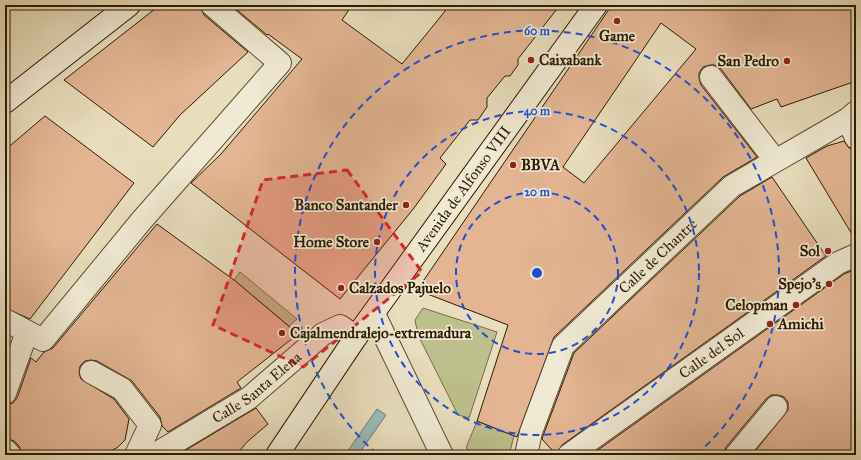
<svg xmlns="http://www.w3.org/2000/svg" width="861" height="460" font-family="'IM FELL Great Primer',serif">
<style>
.green{fill:#bdbf8c;stroke:#766c48}
.water{fill:#99bab9;stroke:#6e7a70}
.building{fill:#e3b593;stroke:#2e1a03;fill-rule:evenodd}
.lines{fill:none;stroke-linecap:round;stroke-linejoin:round}
.street-casing{stroke:#5c4b31;stroke-width:24}
.secondary-casing{stroke:#2e1a03;stroke-width:24}
.street{stroke:#f0e9d3;stroke-width:22}
.secondary{stroke:#f0e9d3;stroke-width:22}
.marked{fill:#d62828;fill-opacity:0.2;stroke:#d62828;stroke-width:3;stroke-dasharray:8 5;stroke-linejoin:round}
.ring{fill:none;stroke:#1d4ed8;stroke-width:2;stroke-dasharray:7 5}
.poi-dot{fill:#8f2418;stroke:#f0e9d3;stroke-width:1.5}
.labels{text-anchor:middle;dominant-baseline:central;stroke-width:3.5;stroke-linejoin:round;paint-order:stroke}
.poi-label{font-size:15px;font-weight:bold;fill:#2e1a03;stroke:#f0e9d3;text-anchor:end}
.street-label{font-size:15px;fill:#2e1a03;stroke:#f0e9d3}
.centre{fill:#1d4ed8;stroke:#f0e9d3;stroke-width:2}
.ring-label{font-size:12px;text-anchor:middle;font-weight:bold;fill:#1d4ed8;stroke:#f0e9d3;stroke-width:3.5;stroke-linejoin:round;paint-order:stroke}
</style>
<rect width="100%" height="100%" fill="#e8ddbc"/>
<filter id="stains"><feTurbulence type="fractalNoise" baseFrequency=".005" numOctaves="4"/><feColorMatrix values="0 0 0 0 .2 0 0 0 0 .09 0 0 0 0 .02 0 0 0 .5 -.17"/></filter>
<radialGradient id="worn" r=".72"><stop offset=".6" stop-color="#630" stop-opacity="0"/><stop offset="1" stop-color="#630" stop-opacity=".3"/></radialGradient>
<path class="green" d="M 240,272 L 297,319 L 289,326 L 234,280 Z
M 423,308 L 497,332 L 469,418 L 458,415 L 418,335 L 415,320 Z
M 477,421 L 514,436 L 509,455 L 474,455 L 466,448 Z"/>
<path class="water" d="M 377,409 L 386,415 L 358,455 L 345,455 Z"/>
<path class="building" d="M 160,5 L 200,5 L 204,15 L 248,52 L 180,115 L 153,147 L 64,80 Z
M 231,5 L 352,5 L 342,20 L 402,64 L 450,5 L 560,5 L 518,59 L 518,65 L 510,76 L 505,76 L 487,98 L 487,107 L 478,120 L 470,120 L 440,158 L 446,164 L 414,208 L 340,299 L 191,183 L 221,154 L 302,59 L 268,34 L 267,35 Z
M 612,5 L 856,5 L 856,81 L 781,107 L 777,99 L 751,109 L 721,69 L 715,65 L 710,65 L 703,67 L 699,73 L 699,78 L 701,85 L 757,157 L 723,177 L 554,337 L 517,437 L 477,421 L 508,325 L 417,290 ZM 661,23 L 696,49 L 584,183 L 563,167 Z
M 45,116 L 134,183 L 30,319 L 5,308 L 5,150 Z
M 844,141 L 849,148 L 856,150 L 856,241 L 806,158 L 827,146 Z
M 772,177 L 826,256 L 562,445 L 557,454 L 551,449 L 542,439 L 543,436 L 574,353 L 740,196 Z
M 157,224 L 234,280 L 298,334 L 237,382 L 241,388 L 168,432 L 162,426 L 160,417 L 132,381 L 97,361 L 91,360 L 85,361 L 80,366 L 79,373 L 81,379 L 114,399 L 129,419 L 125,440 L 118,447 L 104,455 L 22,455 L 19,446 L 14,441 L 5,438 L 5,405 L 13,403 L 17,398 L 31,358 L 36,362 L 44,352 L 53,348 Z
M 856,269 L 856,455 L 752,455 L 788,410 L 788,402 L 784,397 L 778,395 L 771,395 L 766,399 L 726,447 L 724,455 L 591,455 L 844,274 Z
M 256,408 L 268,424 L 247,442 L 236,455 L 182,455 L 181,453 Z"/>
<g class="lines">
<defs>
<g id="street">
<path d="M 711,77 L 775,160"/>
<path d="M 848,119 L 856,138"/>
<path d="M 374,314 L 442,455"/>
<path d="M 5,320 L 43,340 L 142,220 L 280,63 L 212,5"/>
<path d="M 91,372 L 122,389 L 150,425 L 136,455"/>
<path d="M 5,393 L 27,332"/>
<path d="M 5,450 L 10,455"/>
<path id="s1" d="M 154,455 L 249,398 L 323,334 L 340,326 L 356,337"/>
<path id="s2" d="M 526,455 L 531,432 L 563,346 L 732,186 L 848,119 L 856,112"/>
<path id="s3" d="M 569,455 L 838,263 L 856,255"/>
<path d="M 736,455 L 776,407"/>
</g>
<g id="secondary">
<path d="M 5,102 L 129,5"/>
<path id="s4" d="M 277,455 L 356,337 L 596,5"/>
</g>
</defs>
<use href="#street" class="street-casing"/>
<use href="#secondary" class="secondary-casing"/>
<use href="#street" class="street"/>
<use href="#secondary" class="secondary"/>
</g>
<path class="marked" d="M 347,170 L 422,272 L 303,367 L 213,325 L 263,180 Z"/>
<g class="ring">
<circle cx="537" cy="273" r="81"/>
<circle cx="537" cy="273" r="162"/>
<path d="M377 454A242 242 0 1 1 697 454"/>
</g>
<g class="poi-dot">
<circle cx="617" cy="21" r="4"/>
<circle cx="531" cy="60" r="4"/>
<circle cx="787" cy="61" r="4"/>
<circle cx="513" cy="165" r="4"/>
<circle cx="406" cy="205" r="4"/>
<circle cx="377" cy="242" r="4"/>
<circle cx="828" cy="251" r="4"/>
<circle cx="829" cy="284" r="4"/>
<circle cx="341" cy="288" r="4"/>
<circle cx="796" cy="305" r="4"/>
<circle cx="770" cy="324" r="4"/>
<circle cx="282" cy="333" r="4"/>
</g>
<g class="labels">
<g class="poi-label">
<text x="617" y="36" text-anchor="middle">Game</text>
<text x="539" y="60" text-anchor="start">Caixabank</text>
<text x="779" y="61">San Pedro</text>
<text x="521" y="165" text-anchor="start">BBVA</text>
<text x="398" y="205">Banco Santander</text>
<text x="369" y="242">Home Store</text>
<text x="820" y="251">Sol</text>
<text x="821" y="284">Spejo's</text>
<text x="349" y="288" text-anchor="start">Calzados Pajuelo</text>
<text x="788" y="305">Celopman</text>
<text x="778" y="324" text-anchor="start">Amichi</text>
<text x="290" y="333" text-anchor="start">Cajalmendralejo-extremadura</text>
</g>
<g class="street-label">
<text stroke="none"><textPath href="#s4" startOffset="325">Avenida de Alfonso VIII</textPath></text>
<text stroke="none"><textPath href="#s2" startOffset="246">Calle de Chantre</textPath></text>
<text stroke="none"><textPath href="#s3" startOffset="175">Calle del Sol</textPath></text>
<text stroke="none"><textPath href="#s1" startOffset="123">Calle Santa Elena</textPath></text>
</g>
</g>
<circle cx="537" cy="273" r="6" class="centre"/>
<g class="ring-label">
<text x="537" y="35">60 m</text>
<text x="537" y="115">40 m</text>
<text x="537" y="196">20 m</text>
</g>
<rect width="861" height="460" fill="none" stroke="#e8ddbc" stroke-width="20"/>
<rect x="6" y="6" width="849" height="448" fill="none" stroke="#2e1a03" stroke-width="2"/>
<rect x="10" y="10" width="841" height="440" fill="none" stroke="#2e1a03"/>
<rect width="100%" height="100%" filter="url(#stains)"/>
<rect width="100%" height="100%" fill="url(#worn)"/>
</svg>
